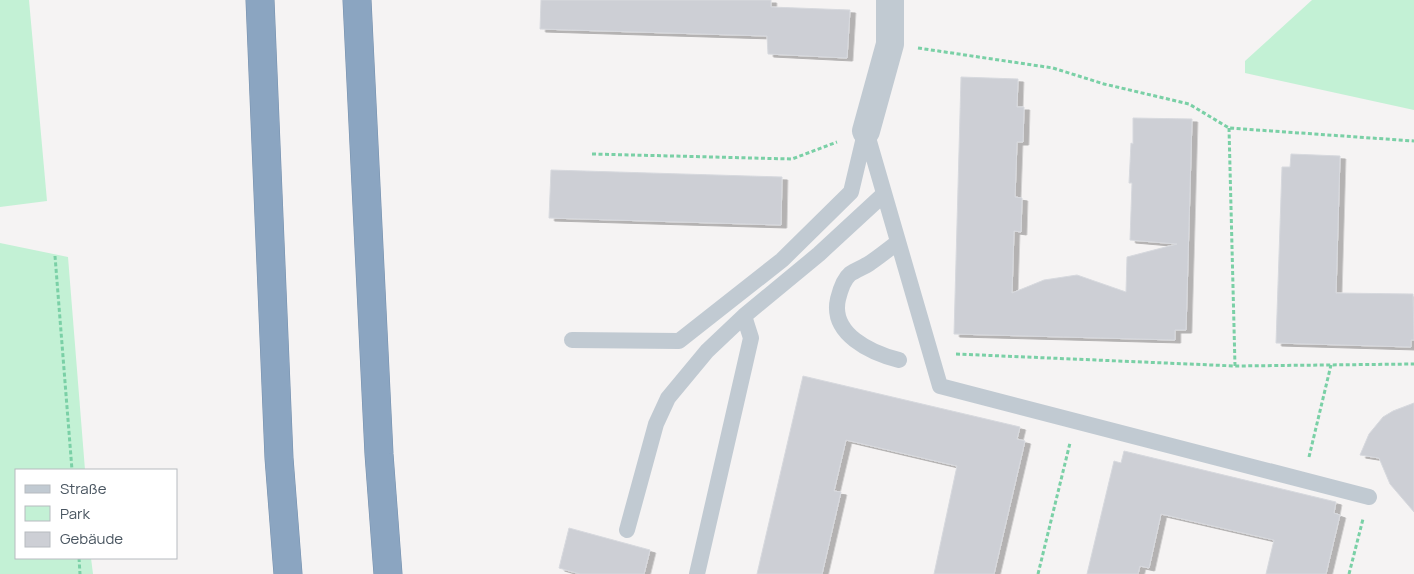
<svg xmlns="http://www.w3.org/2000/svg" width="1414" height="574" font-family="Manrope,sans-serif">
<style>
.green{fill:#c3f1d5}
.building{fill:#cdcfd5;stroke:#d7d9de;filter:url(#shadow)}
.lines{fill:none;stroke-linecap:round;stroke-linejoin:round}
.motorway-casing{stroke:#7690ad;stroke-width:29}
.path{stroke:#7ad0a6;stroke-width:3;stroke-dasharray:4 2.5;stroke-linecap:butt}
.service{stroke:#c1cad2;stroke-width:16}
.minor{stroke:#c1cad2;stroke-width:28}
.motorway{stroke:#8ba5c1;stroke-width:28}
</style>
<defs>
<filter id="shadow"><feDropShadow dx="5.5" dy="3" stdDeviation="0" flood-color="#0004"/></filter>
</defs>
<rect width="100%" height="100%" fill="#f5f3f3"/>
<path class="green" d="M 0,0 L 29,0 L 47,201 L 0,207 Z
M 1312,0 L 1414,0 L 1414,110 L 1245,73 L 1245,61 Z
M 0,243 L 68,257 L 85,470 L 16,470 L 16,558 L 91,558 L 93,574 L 0,574 Z"/>
<path class="building" d="M 541,0 L 771,0 L 771,7 L 850,10 L 847,58 L 768,54 L 767,36 L 540,29 Z
M 961,77 L 1018,79 L 1017,107 L 1024,107 L 1023,142 L 1017,142 L 1015,197 L 1022,198 L 1021,232 L 1014,231 L 1012,293 L 1044,280 L 1077,275 L 1126,292 L 1127,257 L 1177,244 L 1130,240 L 1132,183 L 1129,183 L 1131,143 L 1133,144 L 1133,118 L 1192,119 L 1186,330 L 1175,330 L 1175,340 L 954,334 Z
M 1291,154 L 1340,156 L 1336,293 L 1413,294 L 1414,340 L 1411,340 L 1411,347 L 1276,343 L 1282,167 L 1290,167 Z
M 551,170 L 782,177 L 781,225 L 549,218 Z
M 803,376 L 1020,427 L 1017,439 L 1025,441 L 994,574 L 934,574 L 957,466 L 846,440 L 834,491 L 841,492 L 822,574 L 757,574 Z
M 1414,403 L 1414,512 L 1390,484 L 1379,458 L 1360,455 L 1369,434 L 1383,417 L 1393,411 Z
M 1124,451 L 1336,502 L 1334,513 L 1340,515 L 1326,574 L 1266,574 L 1274,540 L 1161,514 L 1149,568 L 1140,566 L 1138,574 L 1087,574 L 1114,461 L 1121,463 Z
M 569,528 L 650,550 L 644,574 L 580,574 L 559,568 Z"/>
<g class="lines">
<defs>
<path id="motorway" d="M 260,0 L 279,458 L 288,574
M 357,0 L 379,454 L 388,574"/>
</defs>
<use href="#motorway" class="motorway-casing"/>
<path class="path" d="M 918,48 L 1053,68 L 1104,84 L 1189,104 L 1229,128 L 1414,141
M 1229,128 L 1235,366
M 592,154 L 792,159 L 837,142
M 55,256 L 72,470
M 956,354 L 1235,366 L 1414,364
M 1309,457 L 1331,365
M 79,558 L 80,574
M 1038,574 L 1070,443
M 1349,574 L 1363,519"/>
<path class="service" d="M 866,131 L 940,386 L 1369,497
M 898,242 C 889,249 880,256 870,263 C 864,267 856,270 850,274 C 844,279 840,291 838,299 C 830,334 871,353 899,360
M 572,340 L 679,341 L 782,260 L 851,192 L 865,133
M 627,530 L 656,424 L 668,398 L 707,351 L 744,316 L 819,254 L 884,194
M 697,574 L 751,338 L 744,316"/>
<path class="minor" d="M 866,131 L 890,44 L 890,0"/>
<use href="#motorway" class="motorway"/>
</g>
<rect x="15" y="469" width="162" height="90" fill="#ffffff" stroke="#b7bbc0"/>
<rect x="25" y="485" width="25" height="8" fill="#c1cad2" stroke="#b7bbc0"/>
<text x="60" y="494" font-size="15" fill="#4a5661">Straße</text>
<rect x="25" y="506" width="25" height="15" fill="#c3f1d5" stroke="#b7bbc0"/>
<text x="60" y="519" font-size="15" fill="#4a5661">Park</text>
<rect x="25" y="532" width="25" height="15" fill="#cdcfd5" stroke="#b7bbc0"/>
<text x="60" y="544" font-size="15" fill="#4a5661">Gebäude</text>
</svg>
